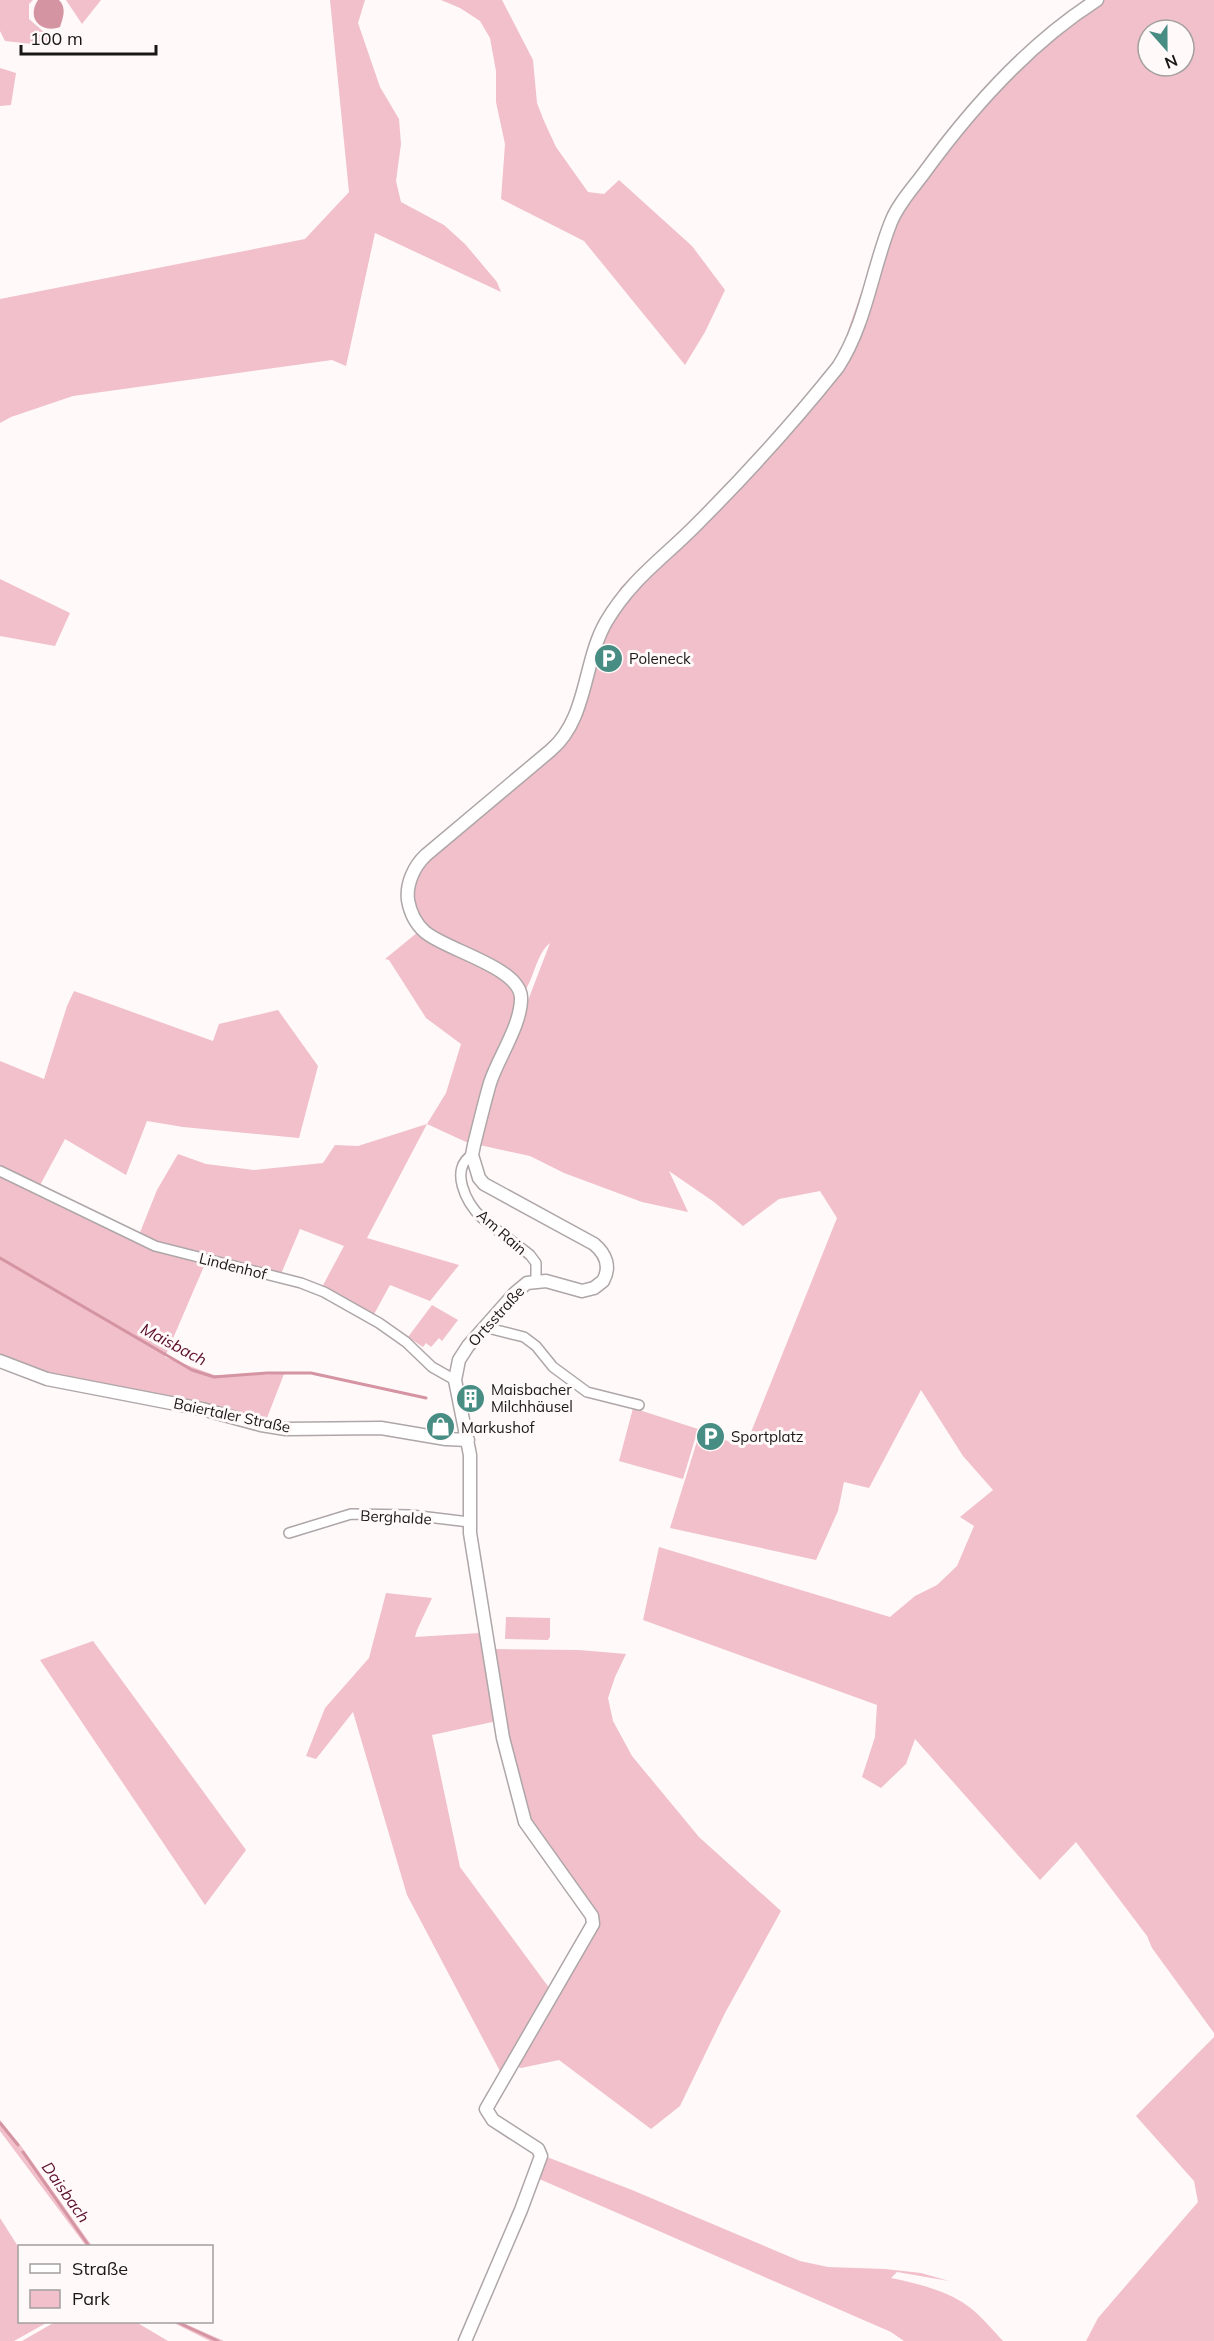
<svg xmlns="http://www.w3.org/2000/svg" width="1214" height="2341" font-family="Mulish,sans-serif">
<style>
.green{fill:#f1c0ca;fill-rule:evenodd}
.water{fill:#d494a2}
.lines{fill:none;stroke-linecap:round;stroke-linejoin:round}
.stream{stroke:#d494a2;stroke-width:3}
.minor-casing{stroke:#aea6a8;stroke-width:12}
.tertiary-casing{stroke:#aea6a8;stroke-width:15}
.minor{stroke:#fff;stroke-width:9}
.tertiary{stroke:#fff;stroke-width:12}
.labels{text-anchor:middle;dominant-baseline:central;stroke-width:6;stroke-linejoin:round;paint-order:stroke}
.poi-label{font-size:15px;fill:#1a1717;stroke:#fff9fa;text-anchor:start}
.street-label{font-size:15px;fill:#1a1717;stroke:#fff9fa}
.water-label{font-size:16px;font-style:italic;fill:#5a0d2a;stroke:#fff9fa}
</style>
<rect width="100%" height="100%" fill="#fff9fa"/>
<path class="green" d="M 0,0 L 33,0 L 29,4 L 29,19 L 44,32 L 51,46 L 5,41 L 0,31 Z
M 66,0 L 101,0 L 82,24 Z
M 330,0 L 365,0 L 358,23 L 380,87 L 399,119 L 401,144 L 396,181 L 401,202 L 444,225 L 465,244 L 497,282 L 501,292 L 375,233 L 346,366 L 332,360 L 73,396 L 11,417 L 0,423 L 0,299 L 305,239 L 349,192 Z
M 441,0 L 502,0 L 533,60 L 537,103 L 544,121 L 556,147 L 588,192 L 604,194 L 619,180 L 692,246 L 725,290 L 705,332 L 685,365 L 584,241 L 501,199 L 505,144 L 496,102 L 496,71 L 490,38 L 480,21 L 460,8 Z
M 1092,0 L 1214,0 L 1214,2033 L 1152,1948 L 1147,1936 L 1076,1842 L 1040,1880 L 915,1739 L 906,1764 L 881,1788 L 862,1777 L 875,1737 L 877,1705 L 643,1620 L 659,1547 L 890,1617 L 915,1596 L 937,1585 L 957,1566 L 974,1526 L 960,1517 L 993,1490 L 963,1456 L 921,1390 L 869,1488 L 844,1482 L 838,1511 L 816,1560 L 670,1528 L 698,1438 L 719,1446 L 722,1439 L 745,1447 L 837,1218 L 820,1191 L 779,1199 L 743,1226 L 714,1202 L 669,1171 L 688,1212 L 642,1202 L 564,1173 L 530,1156 L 466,1142 L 427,1124 L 367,1238 L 459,1265 L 430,1301 L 390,1285 L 373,1316 L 321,1289 L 344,1246 L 300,1229 L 281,1274 L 208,1257 L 165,1357 L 214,1375 L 284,1374 L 265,1423 L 43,1376 L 0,1357 L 0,1061 L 44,1079 L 67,1006 L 74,991 L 213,1041 L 219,1024 L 278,1010 L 318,1066 L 299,1138 L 183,1127 L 147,1121 L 126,1175 L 65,1139 L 39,1187 L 139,1235 L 157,1190 L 178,1154 L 206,1164 L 254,1170 L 323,1163 L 335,1145 L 358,1146 L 427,1124 L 446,1093 L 461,1044 L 426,1018 L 389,960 L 385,959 L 418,932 C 407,917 396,895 404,877 C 406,871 412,865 415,860 L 554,741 L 580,690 L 594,636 L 621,587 L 703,509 L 774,437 L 838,360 L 888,214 L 954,122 L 1031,46 ZM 1148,30 L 1184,30 L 1184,66 L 1148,66 ZM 550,943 L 527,1003 L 525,991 C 534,977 537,953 550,943 Z
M 0,68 L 16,73 L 11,105 L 0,106 Z
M 0,579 L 70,613 L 55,646 L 0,636 Z
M 432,1305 L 458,1320 L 442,1341 L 439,1338 L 431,1347 L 426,1343 L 423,1347 L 408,1337 Z
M 633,1408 L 698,1429 L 683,1479 L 619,1461 Z
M 386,1593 L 432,1598 L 417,1630 L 415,1637 L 480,1633 L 497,1721 L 432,1735 L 460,1867 L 550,1989 L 501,2073 L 407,1895 L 353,1712 L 316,1759 L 306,1756 L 325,1708 L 369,1658 Z
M 506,1617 L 550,1618 L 550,1637 L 548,1640 L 505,1639 Z
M 93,1641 L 246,1850 L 205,1905 L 40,1660 Z
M 494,1649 L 579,1650 L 626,1654 L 615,1677 L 608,1698 L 613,1721 L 632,1756 L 699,1837 L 781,1911 L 725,2013 L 680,2106 L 651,2129 L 559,2060 L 521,2068 L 516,2066 L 597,1919 L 526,1815 L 506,1734 Z
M 1214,2037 L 1214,2341 L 1086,2341 L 1098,2318 L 1198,2202 L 1194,2181 L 1136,2116 Z
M 0,2120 L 21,2146 L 92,2246 L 86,2246 L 0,2131 Z
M 547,2157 L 632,2190 L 800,2261 L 828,2267 L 885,2269 L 921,2273 L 949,2281 L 897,2272 L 891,2278 C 915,2283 941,2289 962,2302 C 978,2312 990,2327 1003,2341 L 904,2341 L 891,2332 L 537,2178 Z
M 0,2218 L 19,2248 L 20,2322 L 48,2322 L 14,2341 L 0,2341 Z
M 55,2322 L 136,2322 L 168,2341 L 22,2341 Z
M 172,2322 L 181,2322 L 224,2341 L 210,2341 Z"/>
<path class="water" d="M 38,0 L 59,0 C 67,8 63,18 60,27 C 41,34 26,18 38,0 Z"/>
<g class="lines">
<path class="stream" d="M 0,1258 L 192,1370 L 214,1377 L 267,1373 L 311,1373 L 426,1398
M 0,2123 L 18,2145
M 23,2152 L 89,2246
M 177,2322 L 218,2341"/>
<defs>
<path id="minor" d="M 472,1155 C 449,1169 466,1203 482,1218 C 497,1231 514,1242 530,1255 L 536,1263 L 536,1281
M 0,1171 L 155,1246 L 301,1283 L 324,1292 L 379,1323 L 406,1342 L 432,1367 L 455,1380
M 484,1327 L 524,1337 L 536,1346 L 553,1367 L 587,1392 L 639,1405
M 289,1533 L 351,1514 L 411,1515 L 469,1522"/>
<path id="tertiary" d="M 0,1361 L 47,1379 L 202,1409 L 261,1425 L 286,1429 L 381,1428 L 446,1439 L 468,1440
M 465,2341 L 521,2210 L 541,2156 L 538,2149 L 493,2120 L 486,2109 L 593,1924 L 592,1916 L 525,1822 L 503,1738 L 470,1533 L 470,1455 L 455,1380 L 459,1360 L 468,1346 L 515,1293 L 527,1283 L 546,1281 L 582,1291 L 594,1288 L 603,1281 C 611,1267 606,1254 594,1244 L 484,1184 L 479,1178 L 476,1168 L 472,1155 L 474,1145 C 479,1125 484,1104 490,1083 C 498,1058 522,1024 521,997 C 519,967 446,950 425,932 C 416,924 410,912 408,900 C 406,884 414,866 426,855 L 551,750 C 588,718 583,662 606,622 C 632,578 664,558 698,523 C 748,473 794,422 838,367 C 866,324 872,269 891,222 C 898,204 913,188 924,173 C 972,107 1028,44 1097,0"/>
</defs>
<use href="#minor" class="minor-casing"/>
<use href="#tertiary" class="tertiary-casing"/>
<use href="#minor" class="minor"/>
<use href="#tertiary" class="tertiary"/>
</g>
<defs>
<symbol id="parking-disc" viewBox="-11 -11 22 22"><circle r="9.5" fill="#488d84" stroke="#fff9fa"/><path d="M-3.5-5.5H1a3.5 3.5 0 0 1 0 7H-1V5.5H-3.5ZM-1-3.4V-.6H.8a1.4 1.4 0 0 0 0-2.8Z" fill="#fff"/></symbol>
<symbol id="building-disc" viewBox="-11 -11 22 22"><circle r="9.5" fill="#488d84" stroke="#fff9fa"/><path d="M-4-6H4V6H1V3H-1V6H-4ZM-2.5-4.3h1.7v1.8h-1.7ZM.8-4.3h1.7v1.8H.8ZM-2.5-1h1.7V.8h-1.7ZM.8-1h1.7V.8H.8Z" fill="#fff"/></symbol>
<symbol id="shop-disc" viewBox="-11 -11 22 22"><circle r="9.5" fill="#488d84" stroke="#fff9fa"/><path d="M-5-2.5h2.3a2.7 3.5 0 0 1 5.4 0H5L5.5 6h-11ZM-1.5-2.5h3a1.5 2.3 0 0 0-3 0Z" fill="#fff"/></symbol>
</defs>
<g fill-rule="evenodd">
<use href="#parking-disc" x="592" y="642" width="33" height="33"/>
<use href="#building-disc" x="454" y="1382" width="33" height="33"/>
<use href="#shop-disc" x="424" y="1410" width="33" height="33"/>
<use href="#parking-disc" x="694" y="1420" width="33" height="33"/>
</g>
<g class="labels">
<g class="poi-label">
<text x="629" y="658">Poleneck</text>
<text x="491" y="1389">Maisbacher<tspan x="491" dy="17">Milchhäusel</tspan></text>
<text x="461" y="1427">Markushof</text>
<text x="731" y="1436">Sportplatz</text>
</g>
<g class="street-label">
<text transform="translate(502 1232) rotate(41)">Am Rain</text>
<text transform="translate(233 1266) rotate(14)">Lindenhof</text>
<text transform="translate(496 1316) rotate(-48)">Ortsstraße</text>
<text transform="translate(232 1415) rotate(12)">Baiertaler Straße</text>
<text transform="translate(396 1517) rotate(3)">Berghalde</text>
</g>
<g class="water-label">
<text transform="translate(174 1344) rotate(28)">Maisbach</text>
<text transform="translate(66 2192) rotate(55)">Daisbach</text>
</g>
</g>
<rect x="18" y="2245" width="195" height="78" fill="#fff9fa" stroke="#a39f9f" stroke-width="1.5"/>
<rect x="30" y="2264" width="30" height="9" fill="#ffffff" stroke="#a39f9f" stroke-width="1.5"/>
<text x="72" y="2275" font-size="18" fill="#1a1717">Straße</text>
<rect x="30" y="2290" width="30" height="18" fill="#f1c0ca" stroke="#a39f9f" stroke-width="1.5"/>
<text x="72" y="2305" font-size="18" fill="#1a1717">Park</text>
<g transform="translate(1166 48) rotate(159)"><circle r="28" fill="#fff9fa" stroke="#a39f9f" stroke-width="1.5"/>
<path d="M0-4.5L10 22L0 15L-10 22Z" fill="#488d84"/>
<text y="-9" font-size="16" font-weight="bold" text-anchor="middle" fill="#1a1717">N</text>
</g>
<path d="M21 45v9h135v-9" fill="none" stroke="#1a1717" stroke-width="3"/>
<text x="30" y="45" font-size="18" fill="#1a1717" stroke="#fff9fa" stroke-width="4.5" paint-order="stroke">100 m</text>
</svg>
